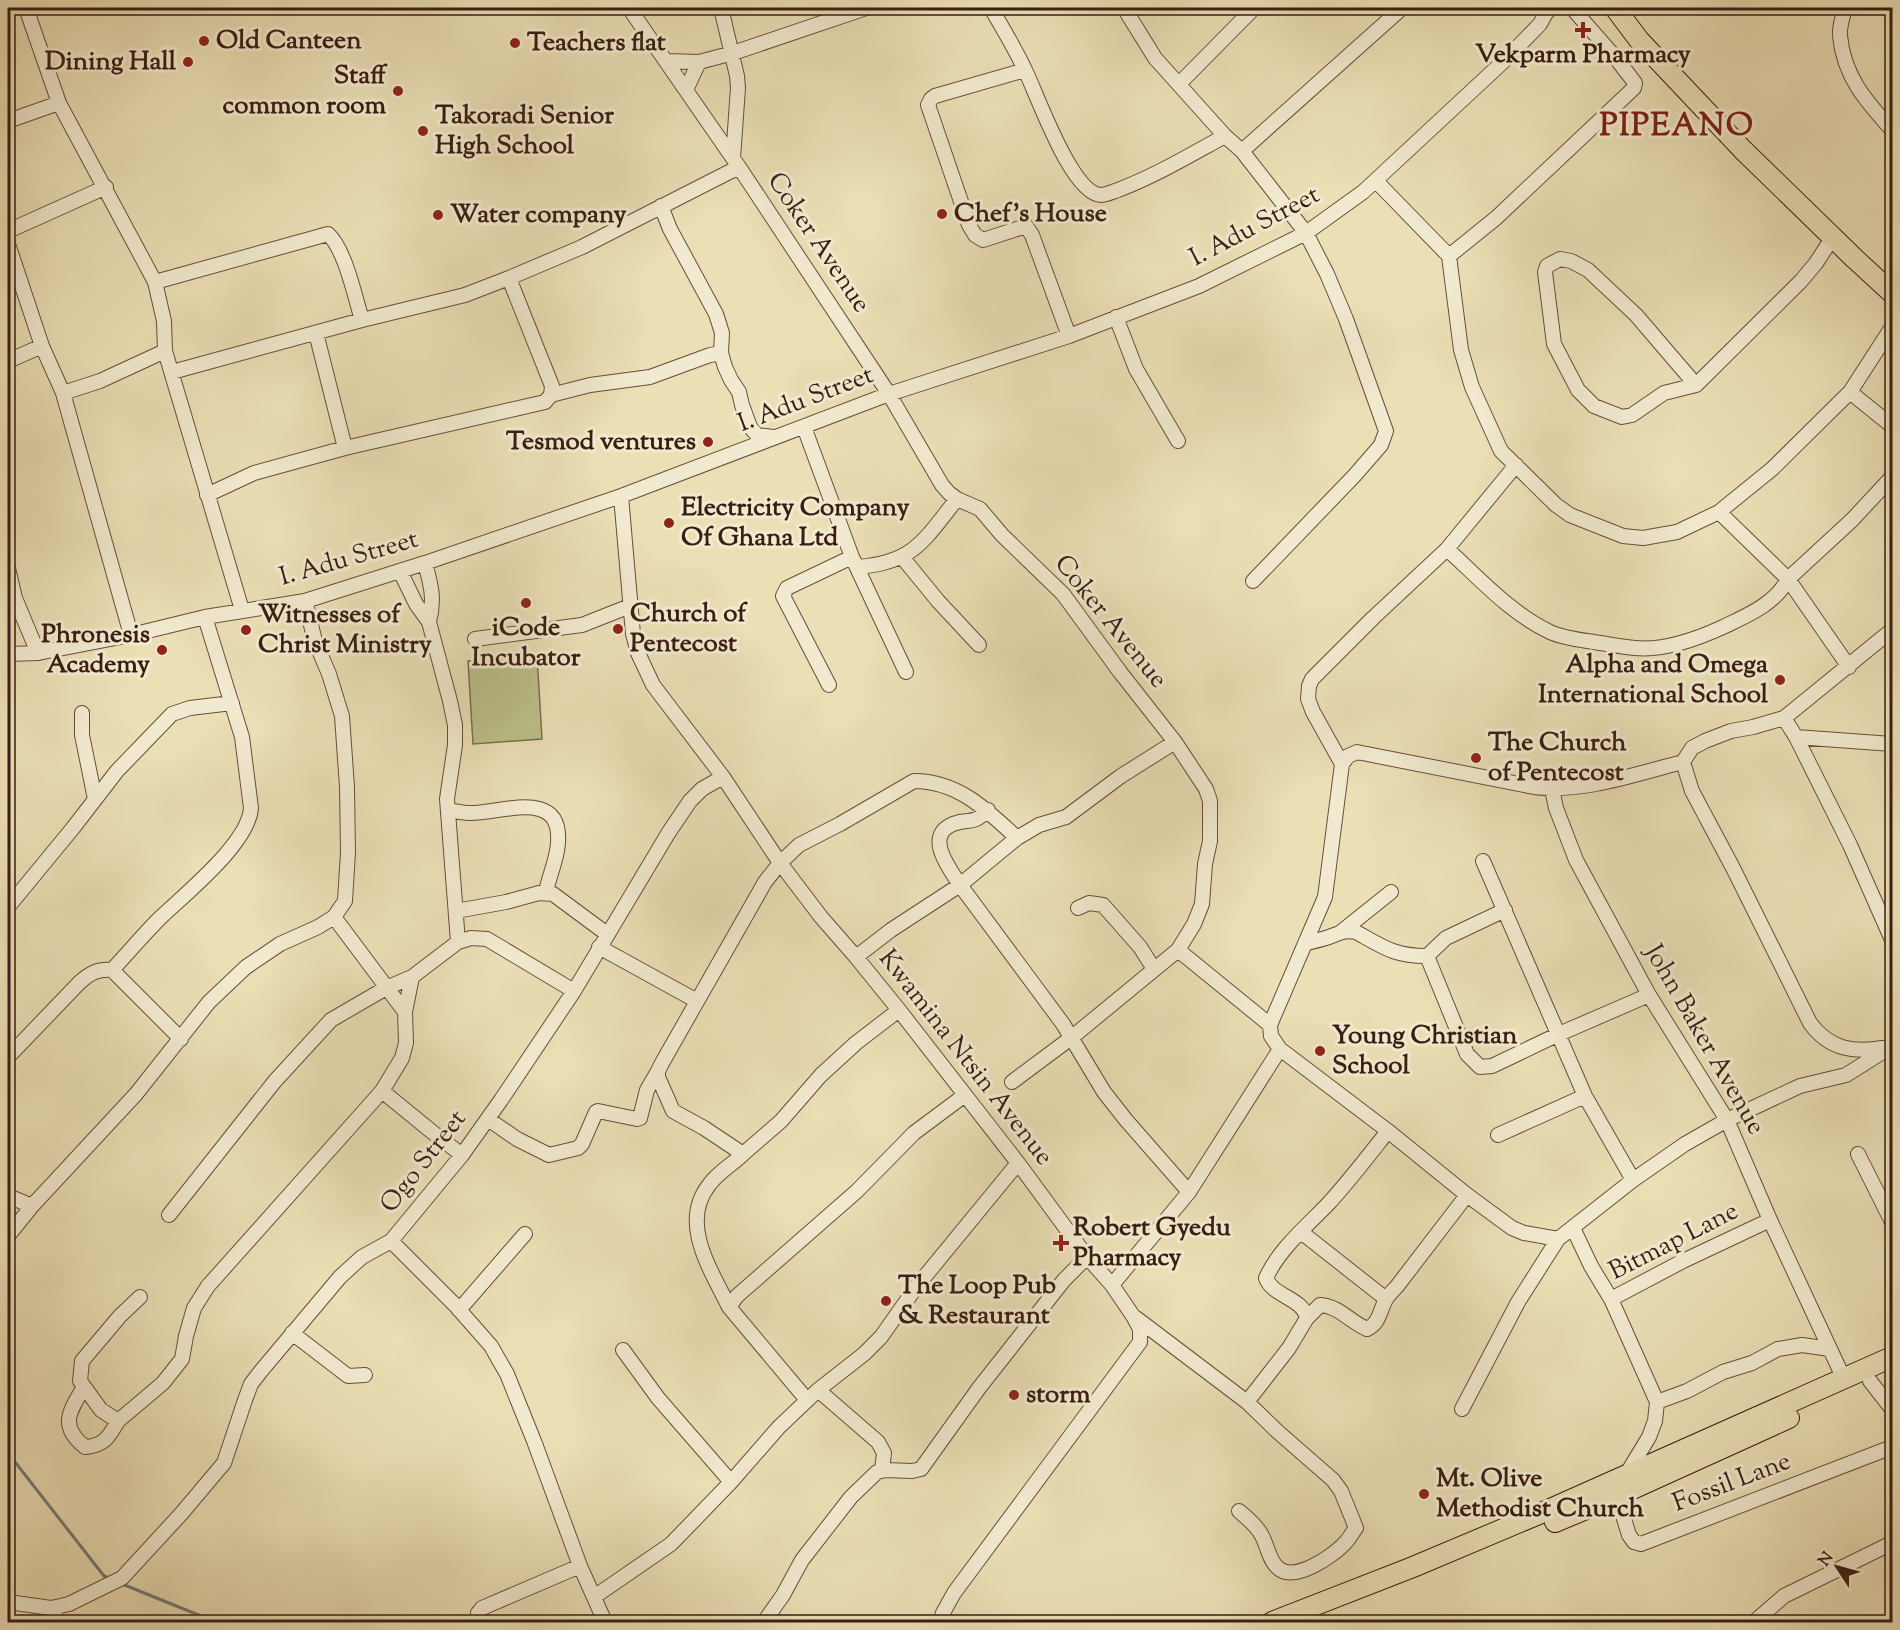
<svg xmlns="http://www.w3.org/2000/svg" width="1900" height="1630" font-family="'Sorts Mill Goudy',serif">
<style>
.green{fill:#bcc08a;stroke:#7a6e4e;stroke-width:1.5}
.lines{fill:none;stroke-linecap:round;stroke-linejoin:round}
.stream{stroke:#757b76;stroke-width:3}
.minor-casing{stroke:#664e3a;stroke-width:16}
.highway-casing{stroke:#391d11;stroke-width:22}
.minor{stroke:#f2ead0;stroke-width:14}
.highway{stroke:#ebdfb6;stroke-width:20}
.poi-dot{fill:#8f2418;stroke:#f2ead0;stroke-width:2}
.labels{text-anchor:middle;dominant-baseline:central;stroke-width:6;stroke-linejoin:round;paint-order:stroke}
.poi-label{font-size:26px;font-weight:bold;fill:#391d11;stroke:#f2ead0;text-anchor:start}
.street-label{font-size:26px;fill:#391d11;stroke:#f2ead0}
.district-label{font-size:32px;font-weight:bold;letter-spacing:1.5px;fill:#7a1f14;stroke:#f2ead0}
</style>
<rect width="100%" height="100%" fill="#ebdfb6"/>
<filter id="stains"><feTurbulence type="fractalNoise" baseFrequency=".00333" numOctaves="4"/><feColorMatrix values="0 0 0 0 .2 0 0 0 0 .09 0 0 0 0 .02 0 0 0 .5 -.17"/></filter>
<radialGradient id="worn" r=".72"><stop offset=".6" stop-color="#630" stop-opacity="0"/><stop offset="1" stop-color="#630" stop-opacity=".3"/></radialGradient>
<path class="green" d="M 537,656 L 542,739 L 473,744 L 468,661 Z"/>
<g class="lines">
<path class="stream" d="M 8,1453 L 104,1576 L 111,1579
M 122,1584 L 216,1622"/>
<defs>
<path id="minor" d="M 26,8 L 59,103 L 155,282 L 164,321 L 165,351 L 242,610
M 629,8 L 739,167 L 889,394 L 942,485 L 949,493 L 957,499 L 980,509 L 1002,535 L 1063,594 L 1120,672 L 1175,742 L 1206,789 L 1210,801 L 1210,841 L 1205,864 L 1202,904 L 1194,924 L 1178,950 L 1071,1038 L 1012,1082
M 721,8 L 737,76 L 738,88 L 733,158
M 991,8 C 1003,29 1016,50 1026,72 C 1038,97 1072,194 1101,195 C 1106,195 1112,192 1118,190 C 1155,176 1190,155 1225,136
M 1124,8 L 1155,58 L 1225,136 L 1242,151
M 1845,8 C 1843,16 1839,27 1840,36 C 1844,77 1866,101 1892,130
M 666,61 L 699,62 L 733,53 L 866,8
M 1025,70 L 935,96 L 931,99 L 928,105 L 969,225 L 975,235 L 983,240 L 1026,226 L 1032,235 L 1069,336
M 1179,84 L 1254,8
M 686,90 L 699,62
M 8,121 L 59,103
M 1376,181 L 1449,256 L 1496,218 L 1634,88 L 1635,83 L 1615,57 L 1572,8
M 661,206 L 670,229 L 716,314 L 722,333 L 721,353 L 725,367 L 731,380 L 739,392 L 742,405 L 750,427 L 757,435 L 773,437
M 8,231 L 106,187
M 8,244 L 42,346 L 8,361
M 1449,256 L 1461,350 L 1472,387 L 1501,451 L 1556,505 L 1570,515 L 1623,536 L 1643,538 L 1677,532 L 1719,512 L 1772,469 L 1850,392 L 1892,327
M 155,282 L 328,234 C 345,249 355,297 362,320
M 1116,317 L 1136,369 L 1178,441
M 316,333 L 345,448
M 42,346 L 63,393
M 172,372 L 362,320 L 465,295 L 509,278 L 582,247 L 739,167
M 1696,385 L 1636,315 L 1588,270 L 1571,261 L 1560,259 L 1547,266 L 1545,272 L 1554,344 L 1578,390 L 1594,406 L 1622,417 L 1632,415 L 1664,393 L 1696,385 L 1801,281 L 1816,263 L 1833,237
M 1850,392 L 1892,426
M 551,395 L 590,385 L 650,377 L 710,355 L 721,353
M 804,427 L 852,557 L 906,672
M 1516,465 L 1447,549 C 1479,578 1510,613 1550,632 C 1563,638 1580,640 1594,642 C 1608,644 1622,647 1635,648 C 1665,651 1697,639 1723,627 C 1748,615 1775,604 1788,579 L 1852,520 L 1892,477
M 207,495 L 254,473 L 345,448 L 545,402 L 551,395 L 552,386 L 509,278
M 621,496 L 633,634 L 638,653 L 653,685 L 723,777 L 780,863 L 821,917 L 856,957 L 899,1010 L 1018,1163 L 1087,1257 L 1112,1285 L 1133,1316 L 1140,1329 L 1140,1342 L 954,1593 L 943,1613 L 940,1622
M 1719,512 L 1788,579 L 1849,667
M 902,557 L 938,601 L 979,645
M 425,563 C 431,585 435,599 429,622
M 857,567 C 914,563 924,540 957,499
M 8,568 L 15,598 L 38,653
M 1253,581 L 1355,475 L 1381,445 L 1386,431 L 1346,319 L 1327,274 L 1306,233 L 1242,151 L 1402,8
M 131,635 L 63,393 L 100,381 L 165,351
M 475,639 L 582,625 L 630,606
M 8,654 L 38,653 L 131,635 L 205,617 L 305,601 L 425,563 L 621,496 L 889,394 L 1069,336 L 1199,286 L 1306,233 L 1363,192 L 1505,60 L 1540,24 L 1546,13 L 1551,8
M 829,685 L 783,596 L 787,588 L 852,557
M 82,713 L 82,735 L 95,799
M 1784,718 L 1796,737 L 1850,845 L 1892,940
M 1796,737 L 1892,744
M 1683,762 L 1692,791 L 1733,868 L 1810,1023 C 1829,1049 1853,1053 1883,1048
M 1342,764 L 1348,756 L 1357,752 L 1534,787 C 1584,793 1635,774 1683,762 L 1692,748 L 1705,741 L 1731,731 L 1753,727 L 1784,718 L 1892,630
M 1552,789 L 1556,808 L 1576,860 L 1649,995 L 1727,1120 L 1770,1220 L 1844,1379
M 448,810 C 455,811 464,813 471,813 C 502,813 562,788 558,843 C 557,860 549,876 546,892
M 988,810 C 970,827 971,817 953,824 C 924,836 949,868 960,885 L 1063,1024 L 1104,1092 L 1126,1120 L 1189,1192
M 1483,861 L 1585,1096 L 1633,1180
M 8,907 L 73,828 L 117,771 L 172,714 L 190,708 L 232,703
M 1078,908 L 1089,903 L 1103,905 L 1140,947 L 1154,969
M 456,911 L 506,902 L 539,893 L 553,894 L 607,934
M 1341,932 L 1391,892
M 458,942 L 471,938 L 487,939 L 574,991
M 1305,943 C 1312,942 1319,940 1326,938 C 1336,935 1344,929 1356,932 C 1383,947 1394,956 1427,956 L 1446,938 L 1505,910
M 599,947 L 697,1001
M 1178,950 L 1270,1025
M 1427,956 L 1467,1054 L 1480,1067 L 1492,1066 L 1559,1034 L 1649,995
M 856,957 L 891,930 L 960,885 L 1017,838 L 1039,825 L 1066,817 L 1121,776 L 1175,742
M 112,970 C 128,953 143,935 159,919 C 185,894 249,843 251,808 L 242,737 L 205,617
M 899,1010 L 856,1043 L 821,1075 L 781,1121 L 743,1154 L 704,1128 L 673,1111 L 658,1077 L 658,1071 L 662,1063 L 765,882 L 780,863 L 799,845 L 840,824 L 914,781 C 958,781 987,810 1017,838
M 405,1012 L 412,977
M 8,1057 L 79,983 C 90,973 97,969 112,970 L 181,1039
M 382,1091 L 431,1131 L 462,1155
M 488,1119 L 517,1139 L 549,1155 L 578,1148 L 582,1144 L 596,1112 L 598,1111 L 637,1119 L 640,1118 L 647,1090 L 658,1071
M 1388,1131 L 1467,1195 L 1512,1228 L 1524,1233 L 1558,1239
M 1498,1135 L 1585,1096
M 1858,1154 L 1892,1222
M 8,1196 L 32,1206
M 169,1215 L 275,1081 L 331,1020 L 386,988 L 412,977 L 458,942 L 447,799 L 455,745 L 455,725 L 450,701 L 429,622 L 416,604 L 400,571
M 1573,1228 L 1591,1266 L 1611,1299 L 1657,1402 L 1655,1421 L 1649,1437 L 1626,1475
M 1301,1232 L 1381,1295 L 1387,1297
M 8,1236 L 32,1206 L 136,1094 L 209,1002 L 246,967 L 280,944 L 318,927 L 334,917 L 345,901 L 348,852 L 347,787 L 342,716 L 329,674 L 315,641 L 305,601
M 1112,1285 L 1189,1192 L 1280,1049 L 1271,1036 L 1270,1025 L 1325,897 L 1342,764 L 1313,712 L 1308,699 L 1309,686 L 1312,679 L 1373,618 L 1447,549
M 140,1297 L 120,1316 L 82,1361 L 80,1381 L 101,1410 L 118,1421 L 163,1383 L 182,1359 L 186,1336 L 194,1308 L 208,1286 L 382,1091 L 402,1058 L 406,1043 L 405,1012 L 334,917
M 1611,1299 L 1683,1261 L 1770,1220
M 729,1307 C 711,1270 679,1223 709,1185 C 718,1172 732,1165 743,1154
M 459,1310 L 525,1234
M 1136,1318 L 1247,1402 L 1278,1432 L 1333,1480 L 1341,1491 L 1356,1528 C 1352,1533 1349,1539 1345,1543 C 1333,1556 1293,1584 1277,1567 C 1269,1560 1267,1544 1261,1534 C 1256,1525 1247,1518 1239,1511
M 1307,1318 L 1320,1305 C 1339,1306 1350,1322 1367,1329 C 1379,1324 1380,1311 1385,1301 C 1388,1295 1394,1290 1398,1285 L 1467,1195
M 292,1333 L 348,1376 L 365,1375
M 623,1350 L 658,1398 L 731,1482
M 1870,1381 L 1892,1409
M 84,1387 C 69,1412 59,1426 85,1447 C 104,1446 109,1437 118,1421
M 818,1390 L 878,1442 L 884,1453 L 882,1470
M 807,1400 L 729,1307 L 737,1296 L 857,1191 L 914,1133 L 965,1095
M 1247,1402 L 1289,1348 L 1307,1318 C 1303,1298 1272,1296 1266,1278 C 1279,1249 1307,1226 1329,1203 C 1350,1180 1369,1155 1388,1131 L 1280,1049
M 1657,1402 L 1687,1391 L 1723,1372 L 1752,1363 L 1778,1349 L 1802,1345 L 1830,1349
M 1462,1409 L 1518,1302 L 1558,1239 L 1633,1180 L 1685,1144 L 1727,1120 L 1800,1086 L 1846,1075 L 1892,1046
M 1617,1496 L 1629,1535 L 1634,1542 L 1641,1544 L 1892,1447
M 594,1597 L 671,1544 L 731,1482 L 779,1427 L 818,1390 L 864,1354 L 881,1337 L 917,1286 L 1018,1163
M 8,1602 L 51,1608 L 58,1622
M 51,1608 L 69,1604 L 122,1578 L 181,1514 L 224,1463 L 245,1400 L 251,1384 L 261,1371 L 340,1277 L 362,1257 L 391,1241
M 478,1622 L 478,1613 L 482,1608 L 580,1566
M 605,1622 L 580,1566 L 534,1441 L 507,1374 L 491,1346 L 455,1305 L 391,1241 L 462,1155 L 501,1100 L 574,991 L 669,832 L 690,801 L 702,789 L 723,777
M 764,1622 L 783,1595 L 802,1560 L 851,1497 L 877,1472 L 886,1470 L 912,1471 L 921,1469 L 979,1388 L 1064,1280 L 1087,1257
M 1754,1622 L 1784,1596 L 1892,1543"/>
<path id="highway" d="M 1615,8 L 1639,40 L 1743,150 L 1855,259 L 1892,293
M 1555,1522 L 1617,1496 L 1789,1418
M 1272,1622 L 1413,1567 L 1546,1511 L 1892,1357"/>
</defs>
<use href="#minor" class="minor-casing"/>
<use href="#highway" class="highway-casing"/>
<use href="#minor" class="minor"/>
<use href="#highway" class="highway"/>
</g>
<g class="poi-dot">
<path d="M1580 21h6v6h6v6h-6v6h-6v-6h-6v-6h6z"/>
<circle cx="204" cy="41" r="6"/>
<circle cx="515" cy="43" r="6"/>
<circle cx="188" cy="62" r="6"/>
<circle cx="398" cy="91" r="6"/>
<circle cx="423" cy="131" r="6"/>
<circle cx="942" cy="214" r="6"/>
<circle cx="438" cy="215" r="6"/>
<circle cx="708" cy="442" r="6"/>
<circle cx="669" cy="523" r="6"/>
<circle cx="526" cy="603" r="6"/>
<circle cx="618" cy="629" r="6"/>
<circle cx="246" cy="630" r="6"/>
<circle cx="162" cy="650" r="6"/>
<circle cx="1780" cy="680" r="6"/>
<circle cx="1476" cy="758" r="6"/>
<circle cx="1320" cy="1051" r="6"/>
<path d="M1058 1234h6v6h6v6h-6v6h-6v-6h-6v-6h6z"/>
<circle cx="886" cy="1301" r="6"/>
<circle cx="1014" cy="1395" r="6"/>
<circle cx="1424" cy="1494" r="6"/>
</g>
<g class="labels">
<g class="poi-label">
<text x="216" y="41">Old Canteen</text>
<text x="527" y="43">Teachers flat</text>
<text x="1583" y="55" text-anchor="middle">Vekparm Pharmacy</text>
<text x="176" y="62" text-anchor="end">Dining Hall</text>
<text x="386" y="76" text-anchor="end">Staff<tspan x="386" dy="30">common room</tspan></text>
<text x="435" y="116">Takoradi Senior<tspan x="435" dy="30">High School</tspan></text>
<text x="954" y="214">Chef’s House</text>
<text x="450" y="215">Water company</text>
<text x="696" y="442" text-anchor="end">Tesmod ventures</text>
<text x="681" y="508">Electricity Company<tspan x="681" dy="30">Of Ghana Ltd</tspan></text>
<text x="630" y="614">Church of<tspan x="630" dy="30">Pentecost</tspan></text>
<text x="258" y="615">Witnesses of<tspan x="258" dy="30">Christ Ministry</tspan></text>
<text x="526" y="628" text-anchor="middle">iCode<tspan x="526" dy="30">Incubator</tspan></text>
<text x="150" y="635" text-anchor="end">Phronesis<tspan x="150" dy="30">Academy</tspan></text>
<text x="1768" y="665" text-anchor="end">Alpha and Omega<tspan x="1768" dy="30">International School</tspan></text>
<text x="1488" y="743">The Church<tspan x="1488" dy="30">of Pentecost</tspan></text>
<text x="1332" y="1036">Young Christian<tspan x="1332" dy="30">School</tspan></text>
<text x="1073" y="1228">Robert Gyedu<tspan x="1073" dy="30">Pharmacy</tspan></text>
<text x="898" y="1286">The Loop Pub<tspan x="898" dy="30">&amp; Restaurant</tspan></text>
<text x="1026" y="1395">storm</text>
<text x="1436" y="1479">Mt. Olive<tspan x="1436" dy="30">Methodist Church</tspan></text>
</g>
<g class="street-label">
<text transform="translate(1255 227) rotate(-28)">I. Adu Street</text>
<text transform="translate(818 243) rotate(56)">Coker Avenue</text>
<text transform="translate(806 400) rotate(-21)">I. Adu Street</text>
<text transform="translate(349 559) rotate(-16)">I. Adu Street</text>
<text transform="translate(1110 622) rotate(51)">Coker Avenue</text>
<text transform="translate(1704 1040) rotate(60)">John Baker Avenue</text>
<text transform="translate(965 1058) rotate(52)">Kwamina Ntsin Avenue</text>
<text transform="translate(424 1162) rotate(-52)">Ogo Street</text>
<text transform="translate(1674 1242) rotate(-27)">Bitmap Lane</text>
<text transform="translate(1732 1483) rotate(-21)">Fossil Lane</text>
</g>
<g class="district-label">
<text x="1677" y="127">PIPEANO</text>
</g>
</g>
<rect width="1900" height="1630" fill="none" stroke="#ebdfb6" stroke-width="30"/>
<rect x="9" y="9" width="1882" height="1612" fill="none" stroke="#391d11" stroke-width="3"/>
<rect x="15" y="15" width="1870" height="1600" fill="none" stroke="#391d11" stroke-width="1.5"/>
<g transform="translate(1837 1567) rotate(306)" stroke="#f2ead0" stroke-width="4.5" paint-order="stroke">
<path d="M0-4.5L10 22L0 15L-10 22Z" fill="#391d11"/>
<text y="-9" font-size="16" font-weight="bold" text-anchor="middle" fill="#391d11">N</text>
</g>
<rect width="100%" height="100%" filter="url(#stains)"/>
<rect width="100%" height="100%" fill="url(#worn)"/>
</svg>
